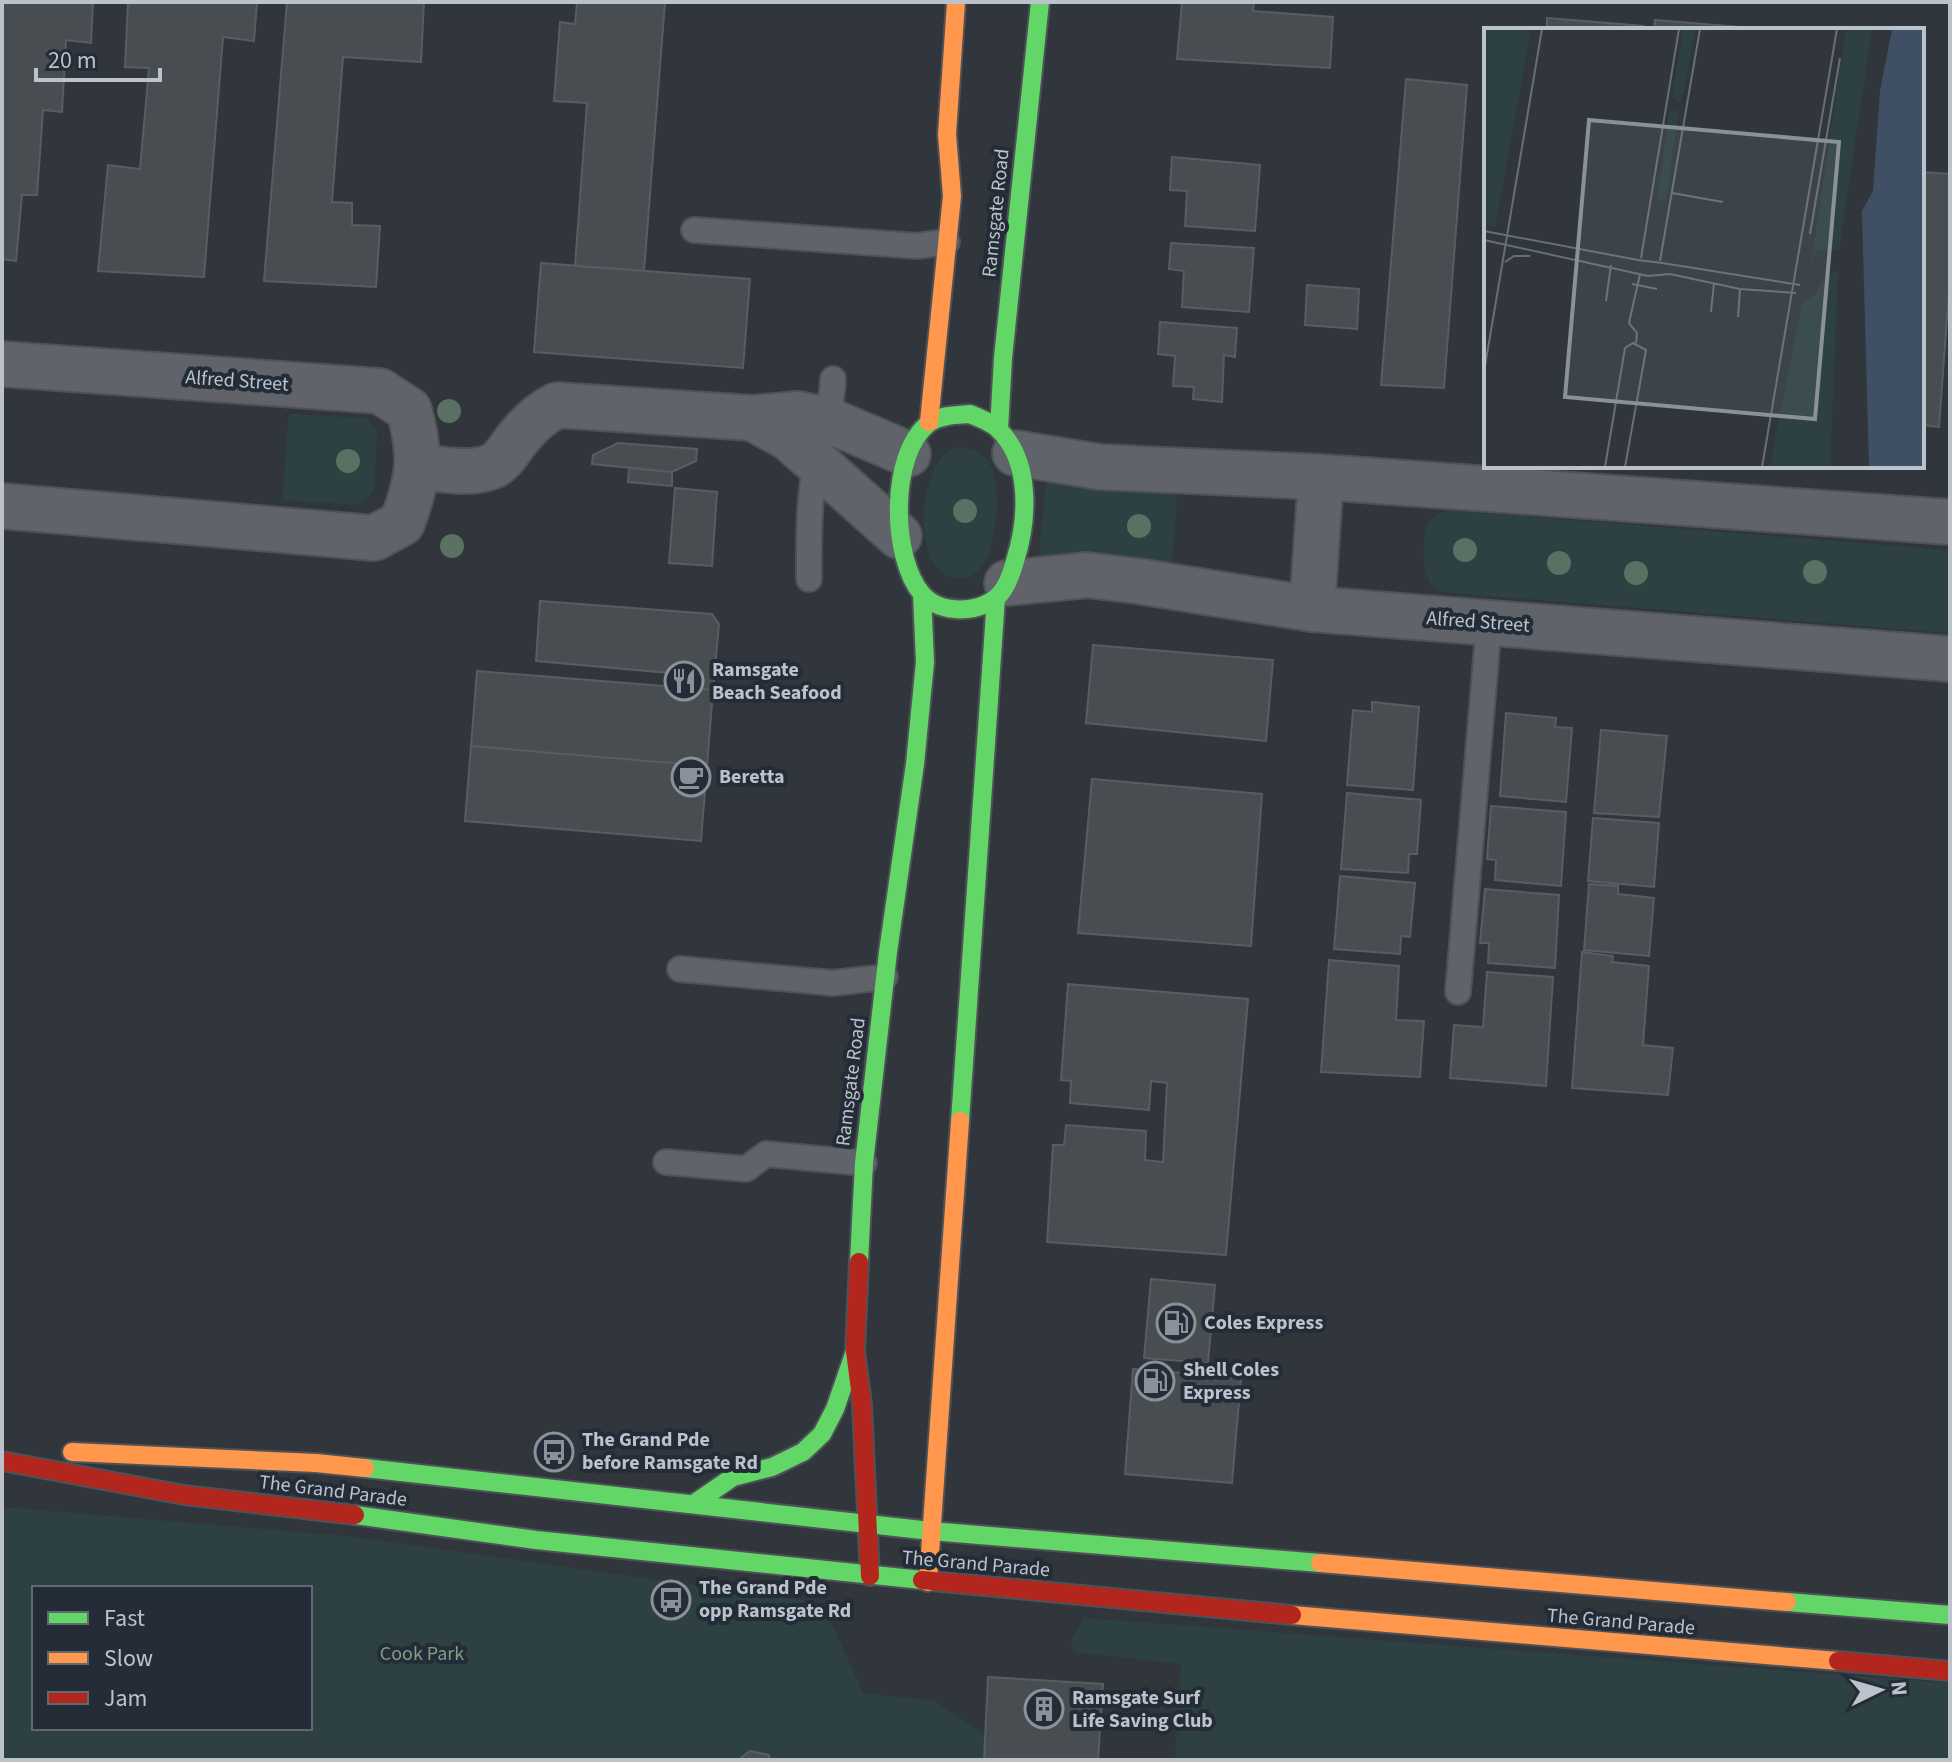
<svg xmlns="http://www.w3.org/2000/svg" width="1952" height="1762" font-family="'Source Sans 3',sans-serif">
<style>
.green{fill:#2d4143;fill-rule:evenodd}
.building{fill:#484d52;stroke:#585d63;stroke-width:2}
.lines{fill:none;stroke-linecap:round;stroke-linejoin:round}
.lane-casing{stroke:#4e5257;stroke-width:28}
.street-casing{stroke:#4e5257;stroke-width:48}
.fast-casing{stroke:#4e5257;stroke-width:22}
.slow-casing{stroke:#4e5257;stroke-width:22}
.jam-casing{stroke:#4e5257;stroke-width:22}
.lane{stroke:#60646a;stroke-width:24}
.street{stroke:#60646a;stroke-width:44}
.fast{stroke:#63d668;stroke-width:18}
.slow{stroke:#ff974d;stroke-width:18}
.jam{stroke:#b3261e;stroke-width:18}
.tree{fill:#5a7063}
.labels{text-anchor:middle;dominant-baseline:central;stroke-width:8;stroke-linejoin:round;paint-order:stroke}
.street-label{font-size:20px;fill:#bbc2cb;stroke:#232c37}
.poi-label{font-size:20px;font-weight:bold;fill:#bbc2cb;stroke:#232c37;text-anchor:start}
.park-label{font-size:20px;fill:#7c9f83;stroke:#232c37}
.inset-road{fill:none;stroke:#686e75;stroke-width:2}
.view{fill:#8a9199;fill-opacity:0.15;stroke:#8a9199;stroke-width:4}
.inset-edge{fill:none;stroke:#bbc2cb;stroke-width:4}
</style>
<rect width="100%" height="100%" fill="#30363c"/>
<path class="green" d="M 289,414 L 366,418 L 377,430 L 374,492 L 360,505 L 282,500 Z
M 960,447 C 975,449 987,456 993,471 C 1002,496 997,577 962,579 C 909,580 918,470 949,450 C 950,450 959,448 960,447 Z
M 1047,474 L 1163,487 L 1174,493 L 1177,500 L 1172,562 L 1166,568 L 1038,563 Z
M 1445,510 L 1950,550 L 1950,633 L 1440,592 C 1421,582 1421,546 1427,527 C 1429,518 1438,514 1445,510 Z
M 2,1507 L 346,1536 L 807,1601 L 832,1624 L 863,1693 L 935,1701 L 985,1734 L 984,1760 L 2,1760 ZM 34,1588 L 310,1588 L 310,1728 L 34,1728 Z
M 1084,1618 L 1950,1683 L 1950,1760 L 1175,1760 L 1181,1664 L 1074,1652 L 1071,1642 Z"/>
<path class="building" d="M 2,2 L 93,2 L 91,43 L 66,40 L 62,112 L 43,110 L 37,195 L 22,195 L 16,261 L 2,259 Z
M 128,2 L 257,2 L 254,41 L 223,37 L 204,277 L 98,271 L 108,165 L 140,169 L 149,68 L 125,67 Z
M 287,2 L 424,2 L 421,62 L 343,57 L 332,202 L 352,203 L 352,225 L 380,226 L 376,287 L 264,281 Z
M 577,2 L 665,2 L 644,271 L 575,266 L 587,103 L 554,101 L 560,22 L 575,24 Z
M 1182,2 L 1254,2 L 1253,11 L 1333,17 L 1330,68 L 1177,59 Z
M 1547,18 L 1644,26 L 1644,30 L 1547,30 Z
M 1655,20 L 1752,28 L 1752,30 L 1654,30 Z
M 1406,79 L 1467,85 L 1444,388 L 1381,385 Z
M 1172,157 L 1260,165 L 1255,231 L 1185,226 L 1187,191 L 1170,190 Z
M 1922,172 L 1950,174 L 1950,172 L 1950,277 L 1939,427 L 1922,425 Z
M 1171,243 L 1254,248 L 1249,312 L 1182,307 L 1184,271 L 1169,269 Z
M 541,263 L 750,279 L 743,368 L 534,352 Z
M 1307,285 L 1359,289 L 1357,329 L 1305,325 Z
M 1160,322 L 1237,328 L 1235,357 L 1224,355 L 1222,402 L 1193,399 L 1194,387 L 1173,386 L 1175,356 L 1158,354 Z
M 618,443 L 697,449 L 696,461 L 672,472 L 592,464 L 593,455 Z
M 629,468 L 672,472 L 672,486 L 628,482 Z
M 675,488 L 717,492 L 712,566 L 669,563 Z
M 540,601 L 712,614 L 719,624 L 713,690 L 668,686 L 669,673 L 536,661 Z
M 1093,645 L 1273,660 L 1266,741 L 1086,723 Z
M 477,671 L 713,690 L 707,766 L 471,746 Z
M 1372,702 L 1419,707 L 1413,790 L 1347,785 L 1353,710 L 1372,712 Z
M 1506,713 L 1556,718 L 1555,727 L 1572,728 L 1566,802 L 1500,796 Z
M 1601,730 L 1667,736 L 1659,817 L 1594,813 Z
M 471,746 L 707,766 L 701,841 L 465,821 Z
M 1092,779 L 1262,794 L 1251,946 L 1078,933 Z
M 1347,793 L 1421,800 L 1417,854 L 1409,854 L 1408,873 L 1341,869 Z
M 1491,806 L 1566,812 L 1561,886 L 1495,880 L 1496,860 L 1487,859 Z
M 1593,818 L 1659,823 L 1654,887 L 1588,881 Z
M 1340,876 L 1415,883 L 1410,937 L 1401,936 L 1400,954 L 1334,949 Z
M 1589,884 L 1618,886 L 1618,894 L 1654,898 L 1649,956 L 1584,950 Z
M 1485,889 L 1559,895 L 1555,968 L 1488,963 L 1489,943 L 1480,943 Z
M 1582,952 L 1613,956 L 1612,962 L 1649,966 L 1643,1045 L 1673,1048 L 1668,1095 L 1572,1088 Z
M 1329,960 L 1399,966 L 1396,1020 L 1424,1021 L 1420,1077 L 1321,1072 Z
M 1487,972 L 1553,977 L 1546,1086 L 1450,1078 L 1454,1025 L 1483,1027 Z
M 1068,984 L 1248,999 L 1226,1255 L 1047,1242 L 1053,1145 L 1064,1145 L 1066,1125 L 1146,1131 L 1145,1160 L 1163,1162 L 1167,1083 L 1151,1081 L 1149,1110 L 1070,1103 L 1071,1081 L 1061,1080 Z
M 1151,1279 L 1215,1285 L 1208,1363 L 1144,1358 Z
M 1133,1369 L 1241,1378 L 1232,1483 L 1125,1474 Z
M 988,1677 L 1103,1684 L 1098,1760 L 984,1760 Z
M 750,1751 L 769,1755 L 770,1760 L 738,1760 Z"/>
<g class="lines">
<defs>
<path id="lane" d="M 694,230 L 917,246 L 947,242
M 809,579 C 809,539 808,499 817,459 C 823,432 832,407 833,379
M 680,969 L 833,983 L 885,977
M 1458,992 L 1489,623
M 666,1162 L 746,1169 L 766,1154 L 864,1163"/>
<path id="street" d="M 2,364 L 380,391 L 409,410 C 422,456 419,478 402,523 L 374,538 L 2,506
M 752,418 L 789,438 L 899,536
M 1015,453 L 1100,467 L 1321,477 L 1950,522
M 417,467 C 440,468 471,476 493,466 C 503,461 508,451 515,442 C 527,426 539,414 557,405 L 752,418 L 798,414 L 828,420 L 908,454
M 1007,583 L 1087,575 L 1137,581 L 1312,609 L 1950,659
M 1312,609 L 1321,477"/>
<path id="fast" d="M 970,414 C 979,418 989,421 997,428 C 1032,460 1028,520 1015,561 C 1012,572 1008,585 1000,594 C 982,614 940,615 922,594 C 891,558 889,454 929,423 C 940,415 957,415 970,414 Z
M 999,429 L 1003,358 L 1040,2
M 960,1121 L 996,598
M 859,1262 L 864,1163 L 888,952 L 915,764 L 925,662 L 922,594
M 365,1468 L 931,1531 L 1320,1563
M 695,1503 L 733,1477 L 772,1467 L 803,1452 L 822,1434 L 835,1409 L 855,1351
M 355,1515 L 536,1540 L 922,1580
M 1787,1602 L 1950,1615"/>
<path id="slow" d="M 929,422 L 952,196 L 947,134 L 956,2
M 72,1452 L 316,1463 L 365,1468
M 1320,1563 L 1787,1602
M 928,1582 L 960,1121
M 1292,1615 L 1838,1661"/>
<path id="jam" d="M 859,1262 L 855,1351 L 862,1405 L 870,1576
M 2,1461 L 184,1495 L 355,1515
M 922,1580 L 1292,1615
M 1838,1661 L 1950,1671"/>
</defs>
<use href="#lane" class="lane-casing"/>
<use href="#street" class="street-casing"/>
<use href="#fast" class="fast-casing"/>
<use href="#slow" class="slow-casing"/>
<use href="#jam" class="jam-casing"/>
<use href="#lane" class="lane"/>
<use href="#street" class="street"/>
<use href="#fast" class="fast"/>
<use href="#slow" class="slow"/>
<use href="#jam" class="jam"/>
</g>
<g class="tree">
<circle cx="449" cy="411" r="12"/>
<circle cx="348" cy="461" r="12"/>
<circle cx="965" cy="511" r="12"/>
<circle cx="1139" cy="526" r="12"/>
<circle cx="452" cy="546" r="12"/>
<circle cx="1465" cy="550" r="12"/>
<circle cx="1559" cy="563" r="12"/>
<circle cx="1815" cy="572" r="12"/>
<circle cx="1636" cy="573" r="12"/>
</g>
<defs>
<symbol id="restaurant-ring" viewBox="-11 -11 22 22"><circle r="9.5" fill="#232c37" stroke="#8a9199" stroke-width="1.5"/><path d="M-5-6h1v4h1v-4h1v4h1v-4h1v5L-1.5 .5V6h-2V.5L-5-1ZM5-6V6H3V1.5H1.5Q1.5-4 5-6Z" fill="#8a9199"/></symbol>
<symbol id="cafe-ring" viewBox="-11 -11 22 22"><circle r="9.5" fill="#232c37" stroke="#8a9199" stroke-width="1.5"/><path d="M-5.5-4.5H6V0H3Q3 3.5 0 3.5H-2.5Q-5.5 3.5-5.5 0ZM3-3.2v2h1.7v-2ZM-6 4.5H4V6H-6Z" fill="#8a9199"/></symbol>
<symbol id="fuel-ring" viewBox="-11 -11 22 22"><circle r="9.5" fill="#232c37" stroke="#8a9199" stroke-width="1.5"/><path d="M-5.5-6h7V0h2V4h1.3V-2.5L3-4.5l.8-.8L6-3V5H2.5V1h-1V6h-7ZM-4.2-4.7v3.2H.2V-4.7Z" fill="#8a9199"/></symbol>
<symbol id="bus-ring" viewBox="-11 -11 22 22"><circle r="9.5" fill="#232c37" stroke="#8a9199" stroke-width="1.5"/><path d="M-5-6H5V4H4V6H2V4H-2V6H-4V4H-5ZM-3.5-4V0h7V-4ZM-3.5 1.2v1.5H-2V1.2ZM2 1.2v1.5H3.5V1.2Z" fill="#8a9199"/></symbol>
<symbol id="building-ring" viewBox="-11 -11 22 22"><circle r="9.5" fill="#232c37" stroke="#8a9199" stroke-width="1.5"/><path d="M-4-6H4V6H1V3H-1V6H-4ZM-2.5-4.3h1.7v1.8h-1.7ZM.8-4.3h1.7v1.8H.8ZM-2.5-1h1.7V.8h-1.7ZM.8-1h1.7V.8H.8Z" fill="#8a9199"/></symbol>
</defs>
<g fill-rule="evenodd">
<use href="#restaurant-ring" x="662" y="659" width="44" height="44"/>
<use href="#cafe-ring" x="669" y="755" width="44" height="44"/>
<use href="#fuel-ring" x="1154" y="1301" width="44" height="44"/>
<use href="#fuel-ring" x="1133" y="1359" width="44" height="44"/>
<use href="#bus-ring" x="532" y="1430" width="44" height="44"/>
<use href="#bus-ring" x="649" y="1578" width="44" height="44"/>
<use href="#building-ring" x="1022" y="1687" width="44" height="44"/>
</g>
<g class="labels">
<g class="street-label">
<text transform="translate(996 213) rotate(-84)">Ramsgate Road</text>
<text transform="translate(237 381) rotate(4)">Alfred Street</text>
<text transform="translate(1478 622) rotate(4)">Alfred Street</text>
<text transform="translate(851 1082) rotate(-83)">Ramsgate Road</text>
<text transform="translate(333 1491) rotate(7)">The Grand Parade</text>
<text transform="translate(976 1564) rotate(5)">The Grand Parade</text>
<text transform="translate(1621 1622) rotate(5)">The Grand Parade</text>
</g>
<g class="poi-label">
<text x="712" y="670">Ramsgate<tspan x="712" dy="23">Beach Seafood</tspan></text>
<text x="719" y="777">Beretta</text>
<text x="1204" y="1323">Coles Express</text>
<text x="1183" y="1370">Shell Coles<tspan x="1183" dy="23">Express</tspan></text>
<text x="582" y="1440">The Grand Pde<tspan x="582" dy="23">before Ramsgate Rd</tspan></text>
<text x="699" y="1588">The Grand Pde<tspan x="699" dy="23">opp Ramsgate Rd</tspan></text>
<text x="1072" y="1698">Ramsgate Surf<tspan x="1072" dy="23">Life Saving Club</tspan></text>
</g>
<g class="park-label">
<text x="422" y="1654">Cook Park</text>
</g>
</g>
<g transform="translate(1484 28)">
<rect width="440" height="440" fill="#30363c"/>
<path d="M 0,1 L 47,1 L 11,199 L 0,197 ZM 199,1 L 212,1 L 197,75 L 188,69 ZM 362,1 L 388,1 L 355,222 L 332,222 L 327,237 ZM 195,82 L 182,172 L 173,173 L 185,84 ZM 354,241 L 346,439 L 286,439 L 318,274 L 331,267 L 339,251 Z" fill="#2d4143"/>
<path d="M 408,1 L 440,1 L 440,439 L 385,439 L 378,183 L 389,163 L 396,63 Z" fill="#3f5065"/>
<path class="inset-road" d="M 188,165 L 239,174M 0,203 L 154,232M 326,206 L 356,30M 0,212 L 164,248 L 186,246 L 256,261 L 312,265M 157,230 L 195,1M 154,232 L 178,235M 176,233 L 216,1M 21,234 L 30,228 L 46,228M 178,235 L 316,257M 148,256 L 173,261M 122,273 L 127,237M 227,284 L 230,255M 254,289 L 256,261M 152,315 L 153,305 L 145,295 L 156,246M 0,344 L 58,1M 121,439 L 141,320 L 149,315 L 162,322 L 141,439M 278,439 L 353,1"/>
<path class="view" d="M 105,92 L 355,114 L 331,391 L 81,369 Z"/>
<rect width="440" height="440" class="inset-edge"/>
</g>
<rect width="1952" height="1762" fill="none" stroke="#bbc2cb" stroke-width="8"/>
<rect x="32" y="1586" width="280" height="144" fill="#232c37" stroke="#606872" stroke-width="2"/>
<rect x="48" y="1612" width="40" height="12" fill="#63d668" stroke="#606872" stroke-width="2"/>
<text x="104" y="1626" font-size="24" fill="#bbc2cb">Fast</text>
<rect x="48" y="1652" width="40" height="12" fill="#ff974d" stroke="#606872" stroke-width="2"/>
<text x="104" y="1666" font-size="24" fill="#bbc2cb">Slow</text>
<rect x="48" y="1692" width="40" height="12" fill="#b3261e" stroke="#606872" stroke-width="2"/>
<text x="104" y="1706" font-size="24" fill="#bbc2cb">Jam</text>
<g transform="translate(1880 1690) rotate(85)" stroke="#232c37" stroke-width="6" paint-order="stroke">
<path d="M0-6L14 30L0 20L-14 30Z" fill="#bbc2cb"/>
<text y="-12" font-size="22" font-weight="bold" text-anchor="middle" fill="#bbc2cb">N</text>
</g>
<path d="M36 68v12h124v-12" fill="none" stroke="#bbc2cb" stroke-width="4"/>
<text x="48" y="68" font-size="24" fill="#bbc2cb" stroke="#232c37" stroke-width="6" paint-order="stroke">20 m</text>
</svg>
